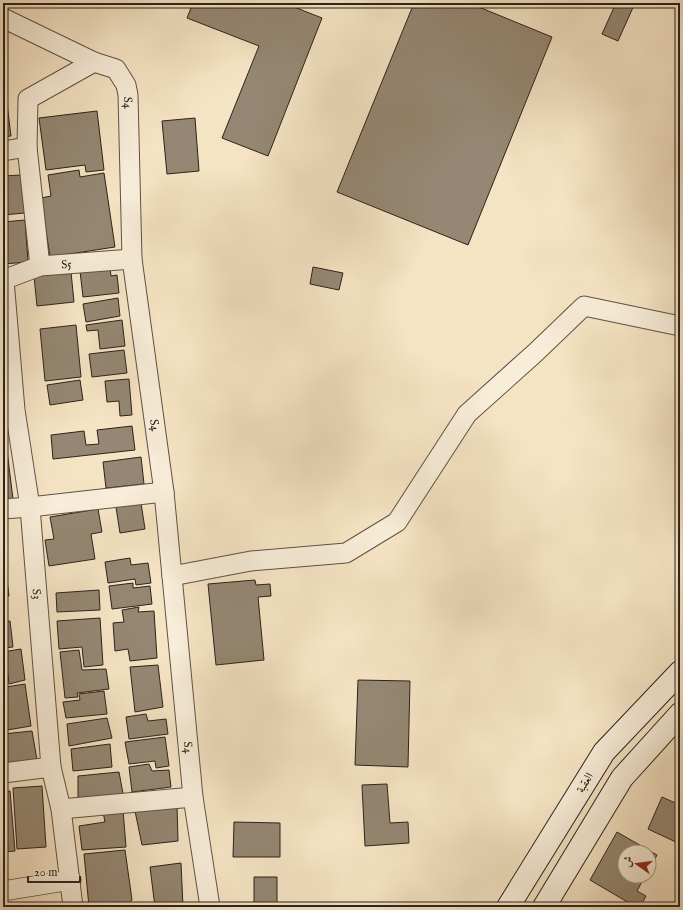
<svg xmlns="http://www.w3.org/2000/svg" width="683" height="910" font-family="'IM FELL English',Amiri,serif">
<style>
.building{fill:#958773;stroke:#2c221b}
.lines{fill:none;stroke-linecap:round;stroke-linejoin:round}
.street-casing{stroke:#5e5245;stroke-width:21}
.secondary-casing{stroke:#2c221b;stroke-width:24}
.street{stroke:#f8edd9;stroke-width:19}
.secondary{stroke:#f8edd9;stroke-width:22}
.labels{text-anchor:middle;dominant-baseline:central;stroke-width:3;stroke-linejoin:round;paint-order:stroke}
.street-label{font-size:12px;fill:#2c221b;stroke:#f8edd9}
</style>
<rect width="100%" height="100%" fill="#f5e4c4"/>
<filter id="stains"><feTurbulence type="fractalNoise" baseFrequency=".005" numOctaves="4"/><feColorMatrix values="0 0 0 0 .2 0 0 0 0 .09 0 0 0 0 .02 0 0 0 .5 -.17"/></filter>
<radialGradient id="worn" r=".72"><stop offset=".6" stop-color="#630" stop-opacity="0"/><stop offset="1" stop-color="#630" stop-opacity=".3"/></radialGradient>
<path class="building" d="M 193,3 L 284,3 L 322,18 L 268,156 L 222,138 L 259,46 L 187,18 Z
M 414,3 L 469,3 L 552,37 L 468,245 L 337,192 Z
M 616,3 L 635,3 L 618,41 L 602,34 Z
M 5,88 L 11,136 L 3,137 L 3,89 Z
M 97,111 L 104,170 L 86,172 L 85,165 L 46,170 L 39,118 Z
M 195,118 L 199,171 L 167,174 L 162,121 Z
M 79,170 L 80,177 L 104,173 L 115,247 L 50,257 L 41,198 L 51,196 L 48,175 Z
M 21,175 L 25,213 L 3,215 L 3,176 Z
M 25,220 L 28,262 L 3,264 L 3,222 Z
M 313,267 L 343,273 L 339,290 L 310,284 Z
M 110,268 L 111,276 L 117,275 L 119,293 L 83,297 L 80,271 Z
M 71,272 L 74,302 L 37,306 L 34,276 Z
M 118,298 L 120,316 L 86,322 L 83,304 Z
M 122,320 L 125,346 L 100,349 L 98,330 L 87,331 L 86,325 Z
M 76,325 L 81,377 L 45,381 L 40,329 Z
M 124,350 L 127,373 L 92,377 L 89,354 Z
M 129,379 L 132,415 L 120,416 L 119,401 L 107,402 L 105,381 Z
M 80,380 L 83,400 L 50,405 L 47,385 Z
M 132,426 L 135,450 L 53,459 L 51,435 L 84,431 L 86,445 L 99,444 L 97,430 Z
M 4,427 L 13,499 L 3,501 L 3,428 Z
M 141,457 L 144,484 L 106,488 L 103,462 Z
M 141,503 L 145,529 L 120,533 L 116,507 Z
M 98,509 L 102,532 L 91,534 L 95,559 L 49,566 L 45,540 L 54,539 L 50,517 Z
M 3,519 L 6,546 L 3,546 Z
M 3,550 L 9,596 L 3,597 Z
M 130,558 L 131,565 L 148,563 L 151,583 L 136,585 L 135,579 L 108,583 L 105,562 Z
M 255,580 L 256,585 L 270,584 L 271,596 L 258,597 L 264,660 L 216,665 L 208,584 Z
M 133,583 L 133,588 L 150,586 L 152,604 L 112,609 L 109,586 Z
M 99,590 L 100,610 L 57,612 L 56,593 Z
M 139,607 L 138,612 L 154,611 L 157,658 L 130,661 L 128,649 L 115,651 L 113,623 L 124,622 L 122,610 Z
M 100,618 L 103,665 L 84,667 L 82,647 L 59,649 L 57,621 Z
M 10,621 L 13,647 L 3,648 L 3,622 Z
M 21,649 L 25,680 L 9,684 L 8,674 L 3,675 L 3,652 Z
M 79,650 L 82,670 L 106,669 L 109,689 L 77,693 L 78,697 L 65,698 L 60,652 Z
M 158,665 L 163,707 L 135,712 L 130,667 Z
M 3,678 L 5,678 L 6,687 L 25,684 L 31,726 L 7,730 L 3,705 Z
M 358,680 L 410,681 L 408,767 L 355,765 Z
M 104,691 L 107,714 L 66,718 L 63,702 L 80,700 L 79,694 Z
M 146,714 L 148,721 L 166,719 L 168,734 L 129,739 L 126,717 Z
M 107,718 L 112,738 L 69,746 L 67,724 Z
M 32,731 L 37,760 L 3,763 L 3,734 Z
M 165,737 L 169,766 L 156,768 L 155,761 L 129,764 L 125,742 Z
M 110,744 L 112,767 L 73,771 L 71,749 Z
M 149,764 L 152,771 L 169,770 L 171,787 L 132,792 L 129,767 Z
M 119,772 L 124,799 L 78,801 L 78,776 Z
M 387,784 L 390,823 L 408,822 L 409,843 L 365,846 L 362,785 Z
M 42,786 L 46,847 L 17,849 L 13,788 Z
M 10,791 L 15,851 L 3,852 L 3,792 Z
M 662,797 L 680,805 L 680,844 L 648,829 Z
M 177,805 L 178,841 L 142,845 L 135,811 Z
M 123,810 L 126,847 L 82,850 L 79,826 L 105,822 L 103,812 Z
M 234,822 L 280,823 L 280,857 L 233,857 Z
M 617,832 L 657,855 L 649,870 L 649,852 L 625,852 L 625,876 L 645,876 L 637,891 L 646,896 L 640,907 L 636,907 L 590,880 Z
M 125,850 L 132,900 L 126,907 L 89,907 L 84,854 Z
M 181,863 L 183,907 L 155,907 L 150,867 Z
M 254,877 L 277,877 L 277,906 L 254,906 Z"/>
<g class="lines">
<defs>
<g id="street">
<path id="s1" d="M 3,18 L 94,62 L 116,69 L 126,85 L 128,95 L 132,259 L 164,492 L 193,797 L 210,907"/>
<path d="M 3,151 L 27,147"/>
<path d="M 40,266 L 27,147 L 28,99 L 94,62"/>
<path id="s2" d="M 3,280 L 40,266 L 132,259"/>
<path id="s3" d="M 4,280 L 15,410 L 30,507 L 51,767 L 61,809 L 73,907"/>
<path d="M 3,509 L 30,507 L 164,492"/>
<path d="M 172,576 L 251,561 L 346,553 L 397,522 L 467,414 L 535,353 L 584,306 L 680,326"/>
<path d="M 3,773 L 51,767"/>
<path d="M 61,809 L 193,797"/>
<path d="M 3,891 L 71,880"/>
</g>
<path id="secondary" d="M 508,907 L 604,752 L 680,672
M 544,907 L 622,778 L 680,714"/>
</defs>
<use href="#street" class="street-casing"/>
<use href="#secondary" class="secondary-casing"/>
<use href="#street" class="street"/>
<use href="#secondary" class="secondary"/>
</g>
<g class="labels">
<g class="street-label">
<text stroke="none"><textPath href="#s1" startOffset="161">S4</textPath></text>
<text stroke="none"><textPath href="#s2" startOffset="66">S5</textPath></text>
<text stroke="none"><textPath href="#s1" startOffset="485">S4</textPath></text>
<text stroke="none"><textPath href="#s3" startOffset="316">S3</textPath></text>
<text stroke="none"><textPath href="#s1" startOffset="809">S4</textPath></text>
<text transform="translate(585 783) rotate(-58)">العقبة</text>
</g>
</g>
<rect width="683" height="910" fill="none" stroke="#f5e4c4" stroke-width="16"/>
<rect x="4" y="4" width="675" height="902" fill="none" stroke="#2c221b" stroke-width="2"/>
<rect x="8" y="8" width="667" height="894" fill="none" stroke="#2c221b"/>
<g transform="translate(637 864) rotate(284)"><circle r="19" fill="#f8edd9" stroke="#a69c8d"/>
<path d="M0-3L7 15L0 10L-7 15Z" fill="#8f2418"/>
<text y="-6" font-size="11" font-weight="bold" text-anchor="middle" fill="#2c221b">ش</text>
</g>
<path d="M28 876v6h52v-6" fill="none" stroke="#2c221b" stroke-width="2"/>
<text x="34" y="876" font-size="12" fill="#2c221b" stroke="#f8edd9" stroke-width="3" paint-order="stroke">20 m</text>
<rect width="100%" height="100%" filter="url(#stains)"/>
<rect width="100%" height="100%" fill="url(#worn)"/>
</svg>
